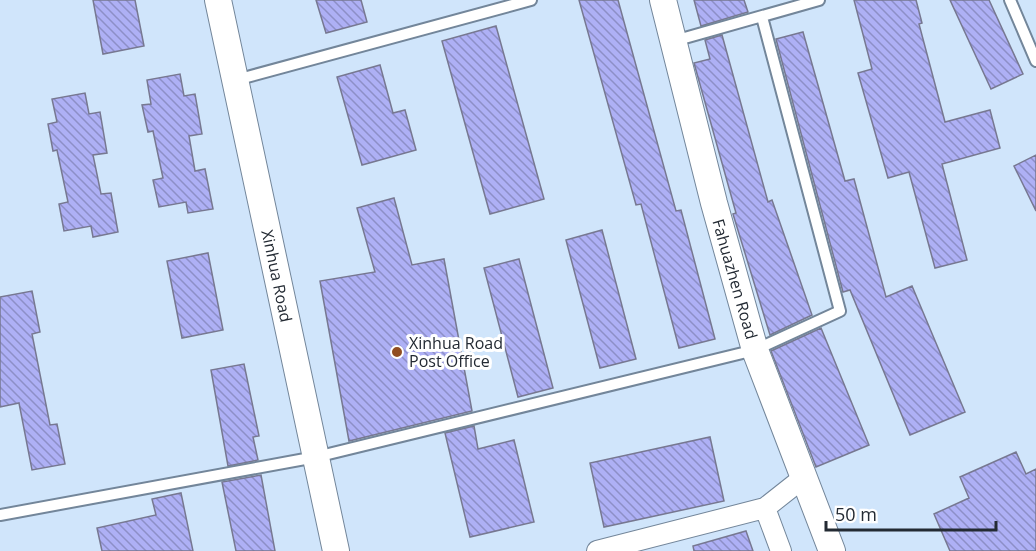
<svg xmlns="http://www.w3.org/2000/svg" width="1036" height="551" font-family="'Open Sans',sans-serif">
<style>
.building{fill:url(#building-back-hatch);stroke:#777891;stroke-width:1.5}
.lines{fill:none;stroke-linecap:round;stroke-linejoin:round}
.service-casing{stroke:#73869a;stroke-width:14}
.minor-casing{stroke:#73869a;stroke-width:22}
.tertiary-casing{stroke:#73869a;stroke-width:28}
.service{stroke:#fff;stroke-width:10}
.minor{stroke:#fff;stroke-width:20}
.tertiary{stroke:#fff;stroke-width:26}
.poi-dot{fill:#924e20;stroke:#fff;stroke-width:2}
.labels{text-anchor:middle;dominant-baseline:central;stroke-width:6;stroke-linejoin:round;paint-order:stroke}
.street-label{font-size:16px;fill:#232a33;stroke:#fff}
.poi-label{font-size:16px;fill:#232a33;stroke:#fff;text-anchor:start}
</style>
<defs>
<pattern id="building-back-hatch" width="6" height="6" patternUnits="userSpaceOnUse" patternTransform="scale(1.5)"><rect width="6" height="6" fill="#aeb0f5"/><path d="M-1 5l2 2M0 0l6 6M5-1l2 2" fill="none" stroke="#8d8fc7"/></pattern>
</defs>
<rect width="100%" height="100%" fill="#d0e5fb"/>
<path class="building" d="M 93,0 L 135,0 L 144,46 L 103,54 Z
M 316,0 L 361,0 L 367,22 L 326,33 Z
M 579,0 L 618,0 L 676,211 L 681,210 L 715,339 L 679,348 L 641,204 L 636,205 Z
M 694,0 L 744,0 L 748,12 L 701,26 Z
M 854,0 L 916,0 L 922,23 L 919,24 L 945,122 L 990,110 L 1000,148 L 942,164 L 967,260 L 935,268 L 909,172 L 888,178 L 858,73 L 872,69 Z
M 950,0 L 989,0 L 1023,74 L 991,89 Z
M 496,26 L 544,199 L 490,214 L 442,41 Z
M 803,32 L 845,181 L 854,179 L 886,297 L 912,286 L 965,412 L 910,435 L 850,290 L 843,292 L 776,39 Z
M 722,35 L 768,202 L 772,200 L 812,315 L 770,335 L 733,214 L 736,213 L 694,63 L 710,59 L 705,40 Z
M 380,65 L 393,113 L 405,110 L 416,150 L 362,165 L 337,77 Z
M 180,74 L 184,96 L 195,94 L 202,134 L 189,136 L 195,171 L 205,169 L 213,209 L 188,213 L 186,202 L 159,207 L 153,180 L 163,178 L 153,131 L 148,132 L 142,105 L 151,104 L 147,80 Z
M 85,93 L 89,114 L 100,112 L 107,153 L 93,155 L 101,194 L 111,193 L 118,232 L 93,237 L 91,226 L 64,231 L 59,204 L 68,202 L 57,150 L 53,151 L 48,124 L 57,122 L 52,99 Z
M 1036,155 L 1036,211 L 1014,166 Z
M 394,198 L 412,265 L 444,259 L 472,411 L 349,441 L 320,281 L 375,272 L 357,208 Z
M 602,230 L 636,359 L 600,368 L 566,240 Z
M 208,253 L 223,330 L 182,338 L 167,261 Z
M 519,259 L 553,388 L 518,397 L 484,268 Z
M 32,291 L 40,332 L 32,334 L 50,425 L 57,424 L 65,464 L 32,470 L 19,403 L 0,407 L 0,297 Z
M 821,328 L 869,445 L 816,467 L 771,351 Z
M 244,364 L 259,436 L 253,437 L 258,460 L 228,466 L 211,370 Z
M 474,426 L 478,449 L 514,440 L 534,522 L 470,537 L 445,433 Z
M 710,437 L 724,501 L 604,527 L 590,463 Z
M 1016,452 L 1026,474 L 1036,469 L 1036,551 L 950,551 L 934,514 L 969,498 L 960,477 Z
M 261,475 L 275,551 L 236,551 L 222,482 Z
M 181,493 L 193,551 L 102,551 L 97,528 L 156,515 L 152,499 Z
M 746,531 L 753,551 L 694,551 L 693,546 Z"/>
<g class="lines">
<defs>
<path id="service" d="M 1010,0 L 1036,61
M 674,41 L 819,0
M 236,80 L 531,0
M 0,515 L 316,457 L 755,350 L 840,311 L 762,17"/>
<path id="minor" d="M 765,508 L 781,551
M 597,551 L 765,508 L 803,478"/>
<path id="tertiary" d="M 218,0 L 336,551
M 663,0 L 714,203 L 755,350 L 832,551"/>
</defs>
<use href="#service" class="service-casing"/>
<use href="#minor" class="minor-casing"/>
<use href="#tertiary" class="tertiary-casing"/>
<use href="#service" class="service"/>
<use href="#minor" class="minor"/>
<use href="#tertiary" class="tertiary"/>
</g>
<circle class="poi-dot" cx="397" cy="352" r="6"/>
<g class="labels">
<g class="street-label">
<text transform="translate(277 276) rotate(78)">Xinhua Road</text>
<text transform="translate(735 279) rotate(74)">Fahuazhen Road</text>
</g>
<g class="poi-label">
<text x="409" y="343">Xinhua Road<tspan x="409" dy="18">Post Office</tspan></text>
</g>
</g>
<path d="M826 521v9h170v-9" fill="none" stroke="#232a33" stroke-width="3"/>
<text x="835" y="521" font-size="18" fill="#232a33" stroke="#ffffff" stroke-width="4.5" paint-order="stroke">50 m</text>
</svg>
